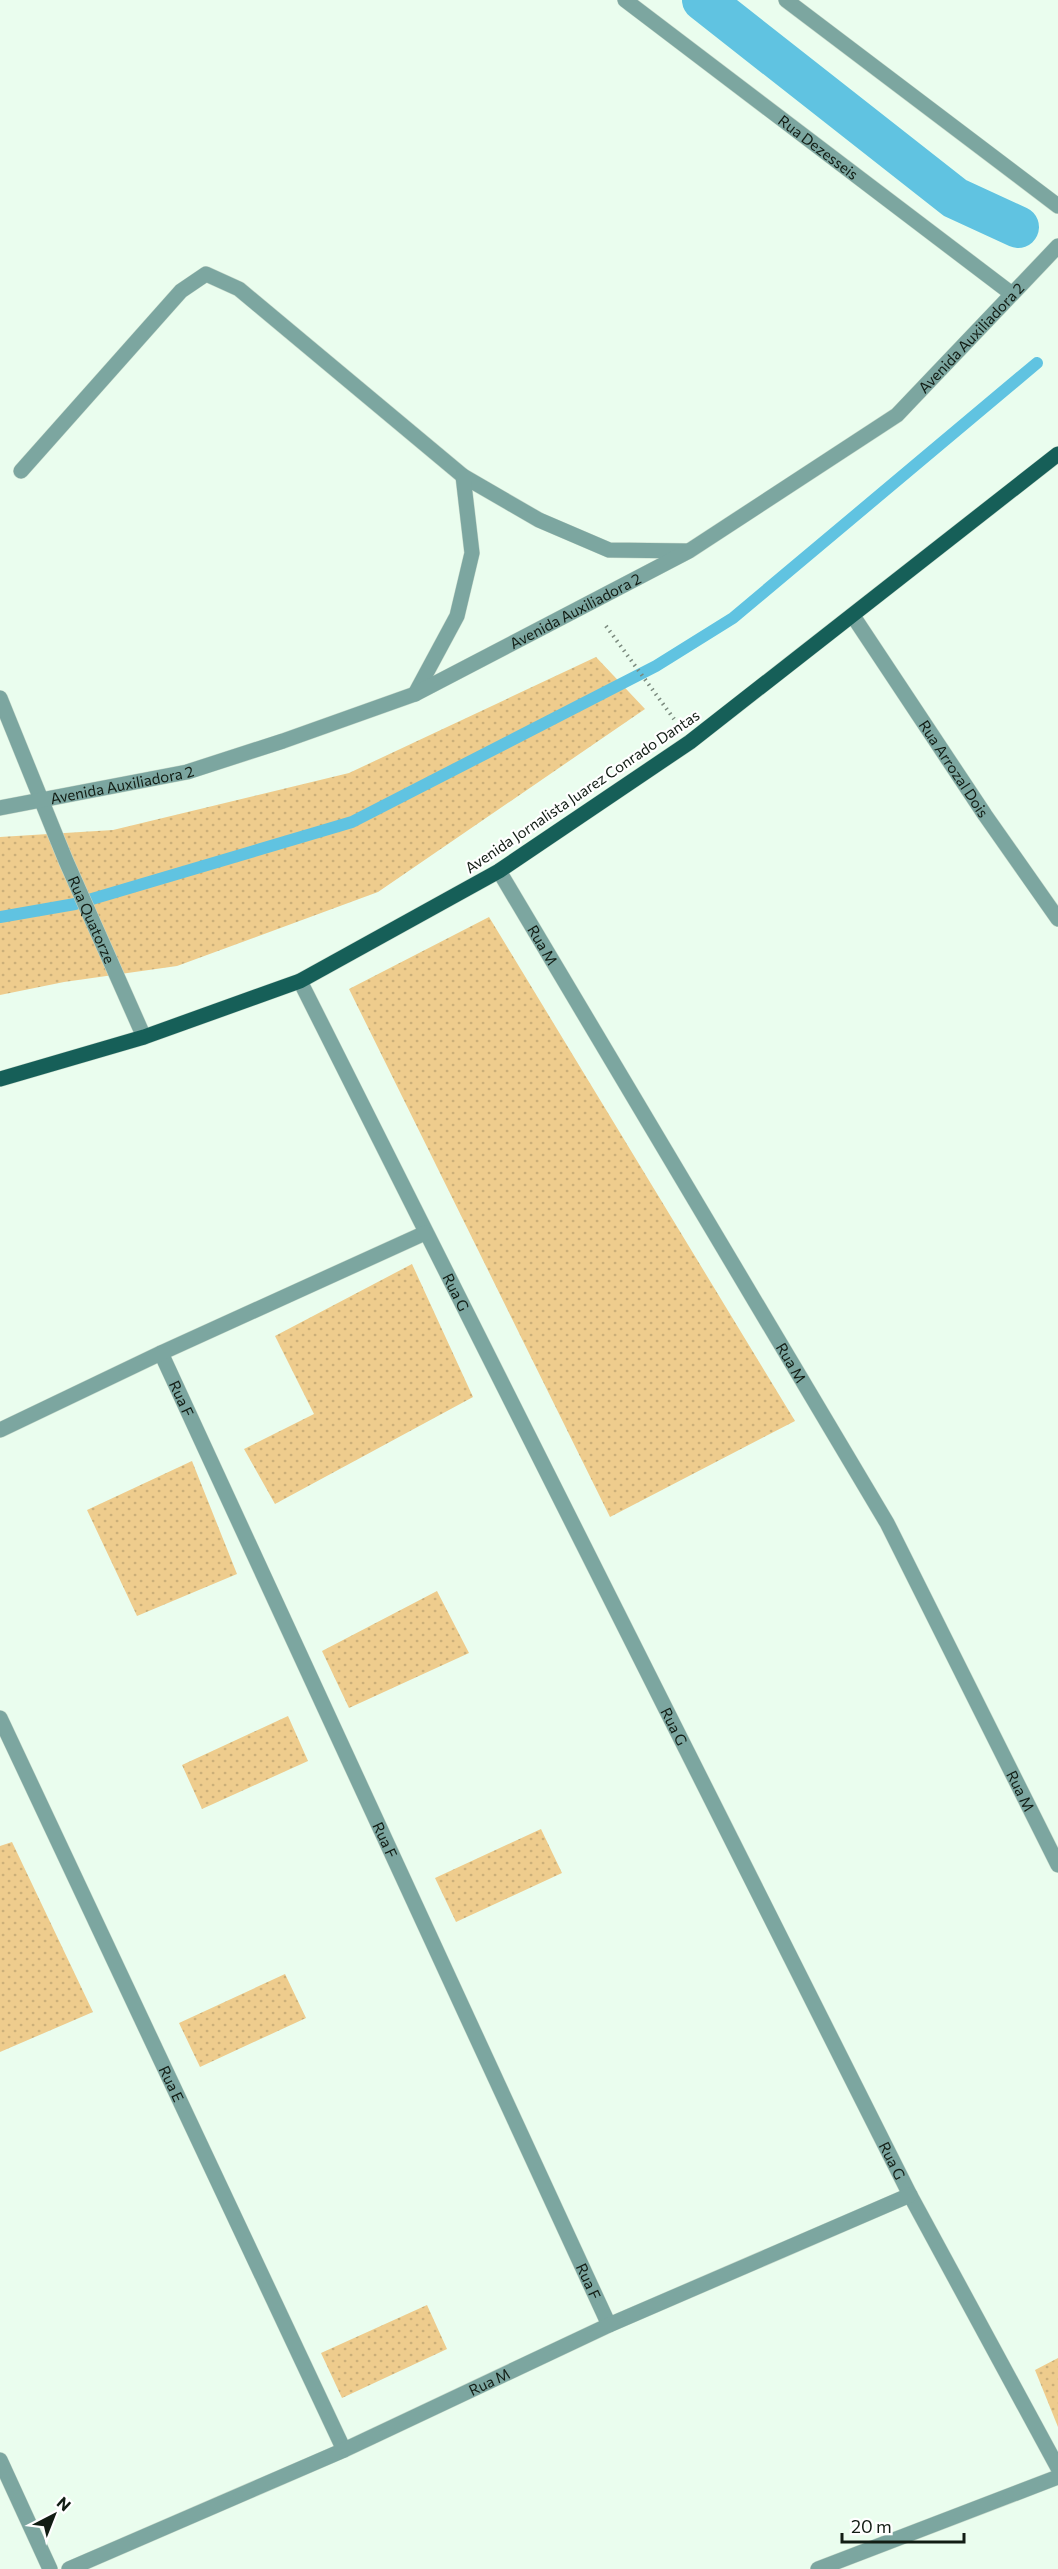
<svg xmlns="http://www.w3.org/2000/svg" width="1058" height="2569" font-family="Commissioner,sans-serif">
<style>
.grass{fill:url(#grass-dots)}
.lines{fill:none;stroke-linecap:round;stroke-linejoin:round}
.stream{stroke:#60c3e1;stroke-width:12}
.canal{stroke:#60c3e1;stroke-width:42}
.minor-casing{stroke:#c7d9cb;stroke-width:16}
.major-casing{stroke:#c7d9cb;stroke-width:16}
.path{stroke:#7b8a7e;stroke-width:4;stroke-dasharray:1.5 4.5;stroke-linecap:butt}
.minor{stroke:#7ca6a0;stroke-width:15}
.major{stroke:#165f58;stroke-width:15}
.labels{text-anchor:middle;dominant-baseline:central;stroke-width:4.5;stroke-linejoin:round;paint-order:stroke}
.street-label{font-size:15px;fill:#121d14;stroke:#fff}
</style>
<defs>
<pattern id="grass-dots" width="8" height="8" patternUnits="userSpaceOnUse" patternTransform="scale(1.5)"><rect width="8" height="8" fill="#eecc8d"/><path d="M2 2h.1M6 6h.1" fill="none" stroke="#cbaf79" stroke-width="1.8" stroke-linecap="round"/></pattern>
</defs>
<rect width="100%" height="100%" fill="#eafdee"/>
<path class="grass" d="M 596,657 L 645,709 L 378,892 L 177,966 L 64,982 L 0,995 L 0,837 L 113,830 L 349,773 Z
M 489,917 L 795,1421 L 610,1517 L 349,989 Z
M 412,1264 L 473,1397 L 275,1504 L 244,1449 L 314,1414 L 275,1336 Z
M 192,1461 L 237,1574 L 137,1616 L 87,1510 Z
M 437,1591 L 469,1653 L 349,1708 L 322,1651 Z
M 288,1716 L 308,1761 L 202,1809 L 182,1765 Z
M 541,1829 L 562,1873 L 456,1922 L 435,1878 Z
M 12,1842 L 93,2012 L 0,2052 L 0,1846 Z
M 285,1974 L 306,2018 L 200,2067 L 179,2023 Z
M 427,2305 L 447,2349 L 342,2398 L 321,2353 Z
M 1058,2358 L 1058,2427 L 1035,2370 Z"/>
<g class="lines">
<path class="stream" d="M 0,917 L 75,904 L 352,822 L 656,666 L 733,618 L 1037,363"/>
<path class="canal" d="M 703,0 L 955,198 L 1018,227"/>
<defs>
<g id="minor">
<path id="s1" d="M 625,0 L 1012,294"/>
<path d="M 786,0 L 1058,206"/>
<path d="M 21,471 L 181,291 L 206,274 L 239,289 L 463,476 L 539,520 L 609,550 L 687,551"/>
<path id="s2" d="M 853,616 L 985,815 L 1058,919"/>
<path d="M 415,694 L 457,616 L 472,553 L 463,476"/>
<path id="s3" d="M 0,698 L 66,861 L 144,1037"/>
<path id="s4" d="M 0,808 L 187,772 L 283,741 L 415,694 L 689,551 L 897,415 L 1058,246"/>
<path id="s5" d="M 499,871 L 887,1523 L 1058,1865"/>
<path id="s6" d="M 300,981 L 910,2195 L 1058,2468"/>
<path id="s7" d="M 161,1353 L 609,2325"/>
<path d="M 0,1430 L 161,1353 L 425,1233"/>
<path id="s8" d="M 0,1718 L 344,2450"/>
<path d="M 0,2460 L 50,2569"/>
<path id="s9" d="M 69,2569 L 344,2450 L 609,2325 L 910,2195"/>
<path d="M 818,2569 L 1058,2477"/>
</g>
<path id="major" d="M 0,1079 L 144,1037 L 300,981 L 499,871 L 690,742 L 1058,454"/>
</defs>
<use href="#minor" class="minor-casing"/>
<use href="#major" class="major-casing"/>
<path class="path" d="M 606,626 L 674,719"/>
<use href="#minor" class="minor"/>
<use href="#major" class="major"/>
</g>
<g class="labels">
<g class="street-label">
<text stroke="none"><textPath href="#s1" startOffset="243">Rua Dezesseis</textPath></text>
<text stroke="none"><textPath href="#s4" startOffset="1096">Avenida Auxiliadora 2</textPath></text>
<text stroke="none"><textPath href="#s4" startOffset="612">Avenida Auxiliadora 2</textPath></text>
<text stroke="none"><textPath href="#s2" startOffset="183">Rua Arrozal Dois</textPath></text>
<text stroke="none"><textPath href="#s4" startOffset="124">Avenida Auxiliadora 2</textPath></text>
<text transform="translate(582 791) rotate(-34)">Avenida Jornalista Juarez Conrado Dantas</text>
<text stroke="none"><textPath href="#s3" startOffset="240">Rua Quatorze</textPath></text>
<text stroke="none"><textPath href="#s5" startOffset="86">Rua M</textPath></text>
<text stroke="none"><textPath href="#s6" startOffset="348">Rua G</textPath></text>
<text stroke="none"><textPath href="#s5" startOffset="572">Rua M</textPath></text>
<text stroke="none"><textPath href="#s7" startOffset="50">Rua F</textPath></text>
<text stroke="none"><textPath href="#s6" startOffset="834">Rua G</textPath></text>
<text stroke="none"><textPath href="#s5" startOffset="1058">Rua M</textPath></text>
<text stroke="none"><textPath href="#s7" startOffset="536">Rua F</textPath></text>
<text stroke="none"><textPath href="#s8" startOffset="404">Rua E</textPath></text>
<text stroke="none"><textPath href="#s6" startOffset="1320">Rua G</textPath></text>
<text stroke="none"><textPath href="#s7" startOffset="1022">Rua F</textPath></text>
<text stroke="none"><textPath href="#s9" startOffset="460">Rua M</textPath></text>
</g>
</g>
<g transform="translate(54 2515) rotate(42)" stroke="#ffffff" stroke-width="4.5" paint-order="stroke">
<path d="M0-4.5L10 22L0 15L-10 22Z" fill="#121d14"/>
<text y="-9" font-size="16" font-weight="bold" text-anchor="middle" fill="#121d14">N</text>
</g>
<path d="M842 2533v9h122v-9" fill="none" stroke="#121d14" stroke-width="3"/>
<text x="851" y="2533" font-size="18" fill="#121d14" stroke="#ffffff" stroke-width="4.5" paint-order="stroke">20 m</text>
</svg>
